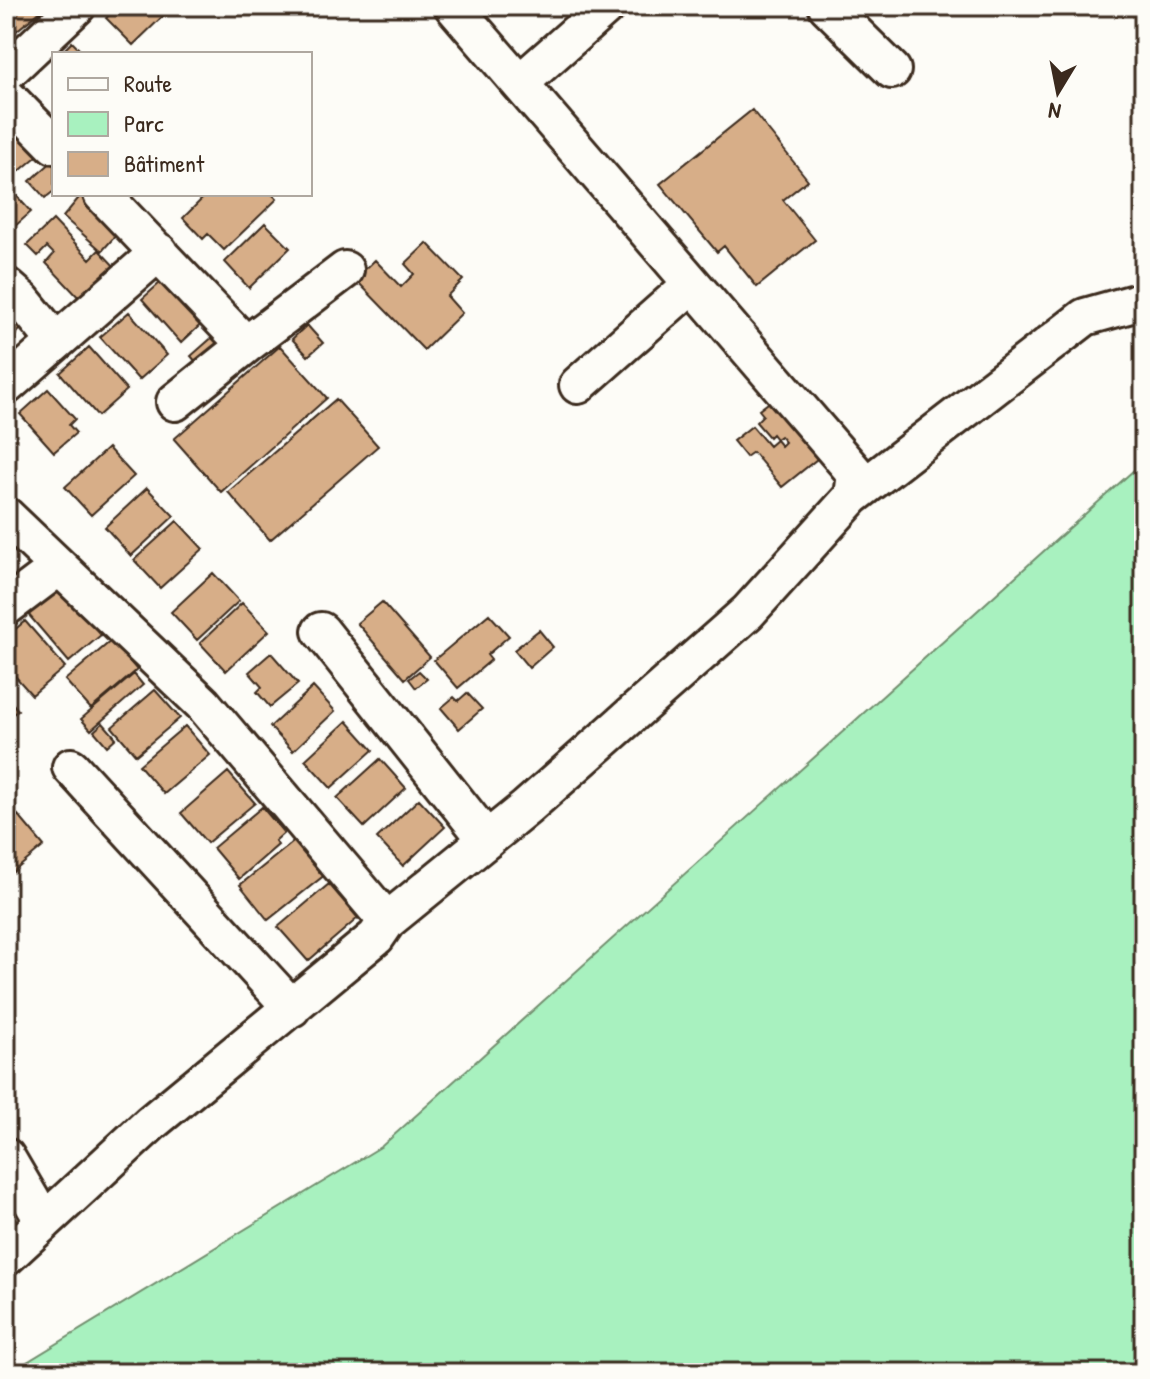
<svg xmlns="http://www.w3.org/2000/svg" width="1150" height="1379" font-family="'Patrick Hand',sans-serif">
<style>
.green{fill:#a8f1bf;stroke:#728e6e;stroke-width:2}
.building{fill:#d7ae88;stroke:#3b2a1e;stroke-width:2}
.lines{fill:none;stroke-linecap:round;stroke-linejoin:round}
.minor-casing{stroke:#3b2a1e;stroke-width:42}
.minor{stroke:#fdfcf7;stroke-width:36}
</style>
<rect width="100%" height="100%" fill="#fdfcf7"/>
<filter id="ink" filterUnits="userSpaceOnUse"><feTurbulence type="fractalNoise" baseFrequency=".0125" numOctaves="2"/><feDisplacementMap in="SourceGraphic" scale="16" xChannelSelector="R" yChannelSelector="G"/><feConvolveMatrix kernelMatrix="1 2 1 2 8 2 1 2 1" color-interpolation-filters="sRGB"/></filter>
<g filter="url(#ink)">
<path class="green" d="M 1144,461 L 1144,1373 L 9,1373 L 382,1146 Z"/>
<path class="building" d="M 6,6 L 47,6 L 16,31 L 6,19 Z
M 119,6 L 153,6 L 163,16 L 133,45 L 106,18 Z
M 72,42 L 84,54 L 60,54 Z
M 752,110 L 808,180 L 783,200 L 815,240 L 757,287 L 724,246 L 717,252 L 660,184 Z
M 6,113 L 41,153 L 16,174 L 6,162 Z
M 54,160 L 54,191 L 45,198 L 30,181 Z
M 6,184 L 31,212 L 6,234 Z
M 82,194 L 90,194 L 125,225 L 102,251 L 63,217 Z
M 207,194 L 272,194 L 277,199 L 224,250 L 208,234 L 203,239 L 183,218 Z
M 53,220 L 90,259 L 99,250 L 116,268 L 82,301 L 46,263 L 54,254 L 47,247 L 38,256 L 27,245 Z
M 265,223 L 290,248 L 249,288 L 225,262 Z
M 427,243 L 463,280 L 447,296 L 462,313 L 424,350 L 355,279 L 375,260 L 401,287 L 414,274 L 405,264 Z
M 170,274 L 209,317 L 181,343 L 142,299 Z
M 6,301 L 28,319 L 6,348 Z
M 129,312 L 167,355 L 139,380 L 100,337 Z
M 307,325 L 323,343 L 308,356 L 292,339 Z
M 215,335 L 226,347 L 202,369 L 191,356 Z
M 280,346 L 327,398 L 221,492 L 174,439 Z
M 89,347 L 127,390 L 98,416 L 60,373 Z
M 48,389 L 75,419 L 69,425 L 76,433 L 54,452 L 20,414 Z
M 780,394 L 827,451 L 782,487 L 753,452 L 746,457 L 733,441 L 752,426 L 769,446 L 776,440 L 781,446 L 785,442 L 780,436 L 776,439 L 772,434 L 769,437 L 756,422 L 763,415 L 759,410 Z
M 336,399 L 378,446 L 270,540 L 228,492 Z
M 108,448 L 134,476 L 91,515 L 65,487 Z
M 147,488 L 174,516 L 131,556 L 105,527 Z
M 177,521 L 203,549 L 160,588 L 134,560 Z
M 213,573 L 239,601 L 197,640 L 171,612 Z
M 60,587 L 101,635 L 69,662 L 28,614 Z
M 382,602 L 430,657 L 405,679 L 357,623 Z
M 242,603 L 269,631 L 226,671 L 200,643 Z
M 489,614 L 509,636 L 487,655 L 491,660 L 458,688 L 434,660 Z
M 25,621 L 65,667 L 32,695 L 6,666 L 6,637 Z
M 539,630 L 553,647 L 529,668 L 514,650 Z
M 112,640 L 137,670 L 91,709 L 65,680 Z
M 271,653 L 298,684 L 270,707 L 257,692 L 262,687 L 249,672 Z
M 419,671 L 427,679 L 416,688 L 409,679 Z
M 134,674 L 143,685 L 91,730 L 81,719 Z
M 313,687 L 335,711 L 293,751 L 270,727 Z
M 155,690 L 180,718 L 136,755 L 112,727 Z
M 467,693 L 482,709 L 459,729 L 441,708 L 454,697 L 458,701 Z
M 6,696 L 18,710 L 6,720 Z
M 347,721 L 373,750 L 331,788 L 305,760 Z
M 103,723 L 116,738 L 107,746 L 94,731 Z
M 185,726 L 210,755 L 164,794 L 139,765 Z
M 380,759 L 406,788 L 364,827 L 337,798 Z
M 228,772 L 255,803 L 207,843 L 181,813 Z
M 419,799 L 445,827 L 403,866 L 377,838 Z
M 262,807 L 284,833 L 275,841 L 278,845 L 239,879 L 213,848 Z
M 18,815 L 44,846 L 6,878 L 6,831 L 8,830 L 6,825 Z
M 302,835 L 331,870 L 268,920 L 240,885 Z
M 329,884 L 358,918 L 308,961 L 278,927 Z"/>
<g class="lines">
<defs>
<path id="minor" d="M 827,6 L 892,70
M 6,73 L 77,6
M 520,83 L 607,6
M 6,96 L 54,145
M 102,194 L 246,345
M 6,286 L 22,300 L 56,342
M 578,385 L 692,284
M 6,386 L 159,252
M 175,402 L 246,345 L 345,270
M 853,496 L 1085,317 L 1131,304 L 1144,303
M 6,516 L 203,704 L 387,921 L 376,937 L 151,1123 L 6,1257
M 6,607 L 59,567
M 321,631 L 487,840
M 71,767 L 292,1008
M 387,921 L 526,808 L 748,612 L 853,496 L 856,474 L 453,6
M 6,1157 L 44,1222"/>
</defs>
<use href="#minor" class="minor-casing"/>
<use href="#minor" class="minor"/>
</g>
</g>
<rect width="1150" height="1379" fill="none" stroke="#fdfcf7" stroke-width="32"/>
<rect x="16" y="16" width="1118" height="1347" fill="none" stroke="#3b2a1e" stroke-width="3" filter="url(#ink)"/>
<rect x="52" y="52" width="260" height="144" fill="#fdfcf7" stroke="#afa8a0" stroke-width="2"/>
<rect x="68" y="78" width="40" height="12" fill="#fdfcf7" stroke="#afa8a0" stroke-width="2"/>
<text x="124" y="92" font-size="24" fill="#3b2a1e">Route</text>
<rect x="68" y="112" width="40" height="24" fill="#a8f1bf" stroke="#afa8a0" stroke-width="2"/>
<text x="124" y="132" font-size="24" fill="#3b2a1e">Parc</text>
<rect x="68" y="152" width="40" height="24" fill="#d7ae88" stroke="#afa8a0" stroke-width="2"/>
<text x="124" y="172" font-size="24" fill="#3b2a1e">Bâtiment</text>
<g transform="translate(1058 92) rotate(190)" stroke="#fdfcf7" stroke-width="6" paint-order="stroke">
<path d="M0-6L14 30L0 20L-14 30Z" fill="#3b2a1e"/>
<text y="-12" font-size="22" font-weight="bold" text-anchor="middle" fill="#3b2a1e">N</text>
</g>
</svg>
